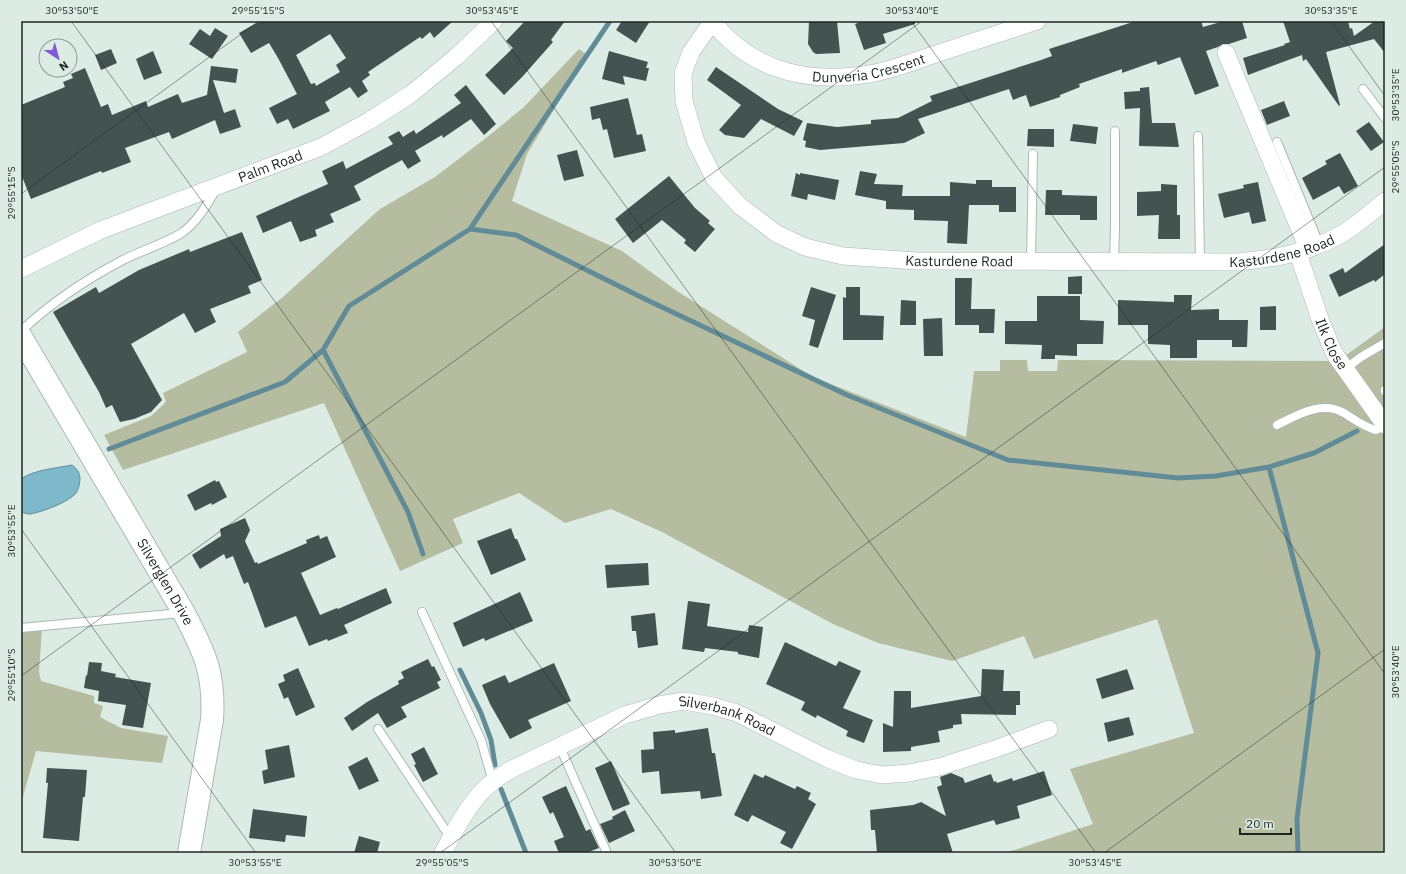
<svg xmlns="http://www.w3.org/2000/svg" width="1406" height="874" font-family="'IBM Plex Sans',sans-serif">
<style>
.green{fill:#b5bca0}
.water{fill:#7eb8ca;stroke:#618c97}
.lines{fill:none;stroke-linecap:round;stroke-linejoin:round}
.stream{stroke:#618c97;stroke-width:5}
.building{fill:#435352;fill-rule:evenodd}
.lane-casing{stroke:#aabab3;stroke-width:10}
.street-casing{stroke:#aabab3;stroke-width:18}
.secondary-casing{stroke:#aabab3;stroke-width:24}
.lane{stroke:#fff;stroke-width:8}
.street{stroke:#fff;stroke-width:17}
.secondary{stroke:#fff;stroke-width:22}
.ticks{fill:none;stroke:#1e2421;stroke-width:1;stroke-opacity:0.45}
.labels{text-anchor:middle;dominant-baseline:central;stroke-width:4;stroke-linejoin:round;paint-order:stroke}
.street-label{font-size:14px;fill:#1e2421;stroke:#dcece5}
.neatline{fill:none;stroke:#1e2421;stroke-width:1.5}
.ticks-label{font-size:10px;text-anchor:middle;fill:#1e2421}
</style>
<rect width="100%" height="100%" fill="#dcece5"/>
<path class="green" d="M 579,49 L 586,54 L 564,93 L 527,154 L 512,201 L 622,251 L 677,291 L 813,377 L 966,437 L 974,371 L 1000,371 L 1000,360 L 1027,360 L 1028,371 L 1057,371 L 1058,360 L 1339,361 L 1349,353 L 1385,327 L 1385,853 L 1005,853 L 1093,824 L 1070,769 L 1194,733 L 1157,619 L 1034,659 L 1024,636 L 952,661 L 878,643 L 833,624 L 662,532 L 611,509 L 565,523 L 519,493 L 453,519 L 463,543 L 400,571 L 324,403 L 123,470 L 104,435 L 151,416 L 166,402 L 163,393 L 247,352 L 238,332 L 283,297 L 380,209 L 435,177 L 486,138 L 524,107 Z
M 42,628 L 39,672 L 41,681 L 94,696 L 94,703 L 103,706 L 100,717 L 121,728 L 168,736 L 162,763 L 36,751 L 21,803 L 21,630 Z"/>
<path class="water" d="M 72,465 C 77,469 79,471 80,478 C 80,482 79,489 76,493 C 69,502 42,512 30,514 C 27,514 24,513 21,512 L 21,479 C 33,470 57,468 72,465 Z"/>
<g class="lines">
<path class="stream" d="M 470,229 L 610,21
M 323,350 L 408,512 L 423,554
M 109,449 L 285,382 L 323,350 L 349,306 L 470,229 L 516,235 L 647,300 L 847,395 L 1008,460 L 1178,478 L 1216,476 L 1269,467 L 1314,453 L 1357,431
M 1269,467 L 1318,653 L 1297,819 L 1298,853
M 460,670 L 481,713 L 491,740 L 495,765
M 501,789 L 526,853"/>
</g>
<path class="building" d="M 260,21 L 453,21 L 434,38 L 430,32 L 422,39 L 420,37 L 368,72 L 370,75 L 362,81 L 368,91 L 358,98 L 350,87 L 325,102 L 330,111 L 293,129 L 288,119 L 277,124 L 269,108 L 297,94 L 278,58 L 269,43 L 251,53 L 239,33 ZM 330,34 L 346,58 L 336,65 L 340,72 L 316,86 L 315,83 L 311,84 L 296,55 Z
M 525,21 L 565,21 L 551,40 L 553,42 L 523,76 L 504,95 L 485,75 L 513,48 L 506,41 Z
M 622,21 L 650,21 L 636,43 L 616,30 Z
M 809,21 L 837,21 L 840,53 L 816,54 L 813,52 L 808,44 Z
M 863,21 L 915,21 L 915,24 L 883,34 L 886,43 L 864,50 L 855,24 Z
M 1136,21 L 1201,21 L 1203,27 L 1224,21 L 1242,21 L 1247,38 L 1229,44 L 1223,44 L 1218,47 L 1206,51 L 1219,86 L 1195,95 L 1180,57 L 1158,65 L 1156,61 L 1122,73 L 1122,69 L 1079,84 L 1080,87 L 1060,95 L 1060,97 L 1030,107 L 1026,95 L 1013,100 L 1009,89 L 918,119 L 925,133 L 904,143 L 820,150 L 805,147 L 806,141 L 803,140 L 807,123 L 837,127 L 871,124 L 871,120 L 898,118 L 932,101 L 930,96 L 1041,60 L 1052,56 L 1049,49 Z
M 1283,21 L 1348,21 L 1350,29 L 1352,28 L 1354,36 L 1375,21 L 1385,21 L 1385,53 L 1374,39 L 1326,52 L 1340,105 L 1339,106 L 1306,59 L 1303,61 L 1302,55 L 1248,75 L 1243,58 L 1285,45 L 1284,44 L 1290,42 Z
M 215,28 L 228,36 L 212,59 L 189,44 L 200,29 L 210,36 Z
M 111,49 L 117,63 L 101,70 L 95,55 Z
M 153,51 L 162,73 L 144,80 L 136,59 Z
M 609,51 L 648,62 L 646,68 L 649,68 L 646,81 L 623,76 L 625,85 L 602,79 Z
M 211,66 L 238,69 L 236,83 L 213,80 L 224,113 L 235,109 L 241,127 L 220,134 L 215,120 L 172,139 L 169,132 L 125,148 L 131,162 L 102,173 L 101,171 L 31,199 L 21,174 L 21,105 L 65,87 L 63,82 L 73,78 L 71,74 L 85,68 L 101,107 L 108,104 L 112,115 L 146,101 L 148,107 L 178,94 L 182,103 L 207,95 Z
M 716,67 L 778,109 L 803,121 L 794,136 L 761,119 L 744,138 L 725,135 L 719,130 L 741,105 L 707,80 Z
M 466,85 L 496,124 L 484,135 L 471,119 L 443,138 L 442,135 L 415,151 L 421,161 L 408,169 L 402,160 L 354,186 L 361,200 L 330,214 L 334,222 L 315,230 L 317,236 L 300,242 L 291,221 L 263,233 L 256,216 L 328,184 L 322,171 L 343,161 L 346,169 L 393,144 L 388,137 L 399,131 L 403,137 L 414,130 L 416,134 L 461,103 L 454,95 Z
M 1149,87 L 1152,123 L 1175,123 L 1179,147 L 1139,146 L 1140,108 L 1125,109 L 1124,92 L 1140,91 L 1140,88 Z
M 628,98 L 637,135 L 642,134 L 646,151 L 614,158 L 607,129 L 603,130 L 600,118 L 592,120 L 590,107 Z
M 1284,101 L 1290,116 L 1267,125 L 1261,110 Z
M 1369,122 L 1384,142 L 1371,151 L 1356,131 Z
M 1073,124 L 1098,127 L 1096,144 L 1070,141 Z
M 1028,129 L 1054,129 L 1054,147 L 1027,146 Z
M 577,150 L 584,176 L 564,181 L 557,155 Z
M 1340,153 L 1358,186 L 1344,194 L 1339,186 L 1313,200 L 1302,178 L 1327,164 L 1325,161 Z
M 860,171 L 877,174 L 874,184 L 903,185 L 902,196 L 950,196 L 950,182 L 976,184 L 976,180 L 992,180 L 992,187 L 1016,187 L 1016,212 L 999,212 L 999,205 L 969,205 L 967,244 L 947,243 L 948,221 L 914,220 L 914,210 L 886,209 L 886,201 L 855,195 Z
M 796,173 L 800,175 L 800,173 L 839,180 L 835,200 L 808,194 L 807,200 L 791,196 Z
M 669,176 L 695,208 L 710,221 L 708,223 L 715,229 L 695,252 L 684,243 L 686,240 L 662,220 L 633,243 L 615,219 Z
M 1258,182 L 1266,221 L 1252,224 L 1249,212 L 1224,218 L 1218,194 L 1244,188 L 1243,185 Z
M 1161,184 L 1177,185 L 1177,215 L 1180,215 L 1180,239 L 1158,239 L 1159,215 L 1137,216 L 1137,192 L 1161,191 Z
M 1046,190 L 1062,190 L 1062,195 L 1097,196 L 1097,220 L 1080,220 L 1080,215 L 1045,215 Z
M 242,232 L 262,280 L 248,286 L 251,293 L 210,309 L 216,322 L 195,333 L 184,313 L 131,344 L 162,400 L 151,412 L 134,419 L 120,422 L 112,405 L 106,408 L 99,392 L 53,312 L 96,287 L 99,293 L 139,270 L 189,249 L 190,252 Z
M 1385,244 L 1385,274 L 1375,282 L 1374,280 L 1339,297 L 1329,275 L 1343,268 L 1345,273 Z
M 1082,276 L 1082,294 L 1068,294 L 1068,277 Z
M 955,278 L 972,278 L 971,309 L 995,309 L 994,333 L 979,333 L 979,325 L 955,325 Z
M 811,287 L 836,295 L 818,348 L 809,345 L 815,320 L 802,316 Z
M 846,287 L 860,287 L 860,315 L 884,316 L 883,340 L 843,340 L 843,297 L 846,298 Z
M 1174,295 L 1192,295 L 1191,310 L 1219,309 L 1219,320 L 1248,320 L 1247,347 L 1232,347 L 1232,340 L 1197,340 L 1197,358 L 1170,358 L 1170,345 L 1148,344 L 1148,325 L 1118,325 L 1118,300 L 1174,302 Z
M 1037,296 L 1080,296 L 1080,320 L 1104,321 L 1103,344 L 1077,344 L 1077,356 L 1055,355 L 1055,359 L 1041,359 L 1042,345 L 1005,344 L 1005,321 L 1037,321 Z
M 901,300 L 916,301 L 916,325 L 900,325 Z
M 1276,306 L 1276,330 L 1260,330 L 1260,307 Z
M 942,318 L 943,356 L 924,356 L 923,319 Z
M 215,480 L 216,482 L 219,481 L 227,497 L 212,505 L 211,503 L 195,511 L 187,495 Z
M 245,518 L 250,530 L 245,541 L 255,563 L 257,562 L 258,564 L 307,543 L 306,540 L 319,535 L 320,539 L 327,536 L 336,557 L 301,573 L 320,615 L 337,608 L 338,609 L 386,588 L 392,603 L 344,625 L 348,633 L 328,641 L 327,639 L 309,646 L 296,616 L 265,628 L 248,582 L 244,584 L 233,556 L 226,559 L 224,554 L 200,569 L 192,555 L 221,536 L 220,529 Z
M 511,528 L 515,539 L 517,539 L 526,560 L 491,575 L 477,541 Z
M 648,563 L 649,585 L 607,588 L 605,565 Z
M 520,592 L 533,621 L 485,641 L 484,638 L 463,647 L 453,623 Z
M 688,601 L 710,604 L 707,626 L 748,632 L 749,625 L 763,627 L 759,658 L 738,654 L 738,652 L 705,648 L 704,652 L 682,649 Z
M 655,613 L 658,645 L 638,648 L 636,631 L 632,631 L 631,616 Z
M 785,642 L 836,666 L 839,661 L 861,671 L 843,708 L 873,720 L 864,743 L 846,736 L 848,731 L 817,715 L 816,718 L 801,710 L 805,702 L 766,684 Z
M 428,659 L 432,667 L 434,666 L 441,680 L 437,682 L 440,688 L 401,707 L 407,717 L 387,728 L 378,713 L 352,731 L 344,718 L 367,702 L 399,684 L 398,681 L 404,678 L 401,672 Z
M 89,662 L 102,663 L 101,671 L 116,674 L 115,677 L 151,683 L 143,728 L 122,725 L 126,705 L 98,701 L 99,691 L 84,688 L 86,675 L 87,676 Z
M 554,663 L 571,701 L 528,720 L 532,728 L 510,739 L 490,704 L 482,685 L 505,675 L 509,683 Z
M 298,668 L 315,707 L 296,716 L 288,697 L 284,699 L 278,684 L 285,681 L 283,675 Z
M 982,669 L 1004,670 L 1003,691 L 1020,691 L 1020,705 L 1016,705 L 1016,715 L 961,714 L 962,724 L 953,725 L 953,728 L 938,731 L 940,742 L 911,747 L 911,751 L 883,752 L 883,723 L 893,727 L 894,691 L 911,691 L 911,708 L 981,696 Z
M 1127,669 L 1134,689 L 1102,699 L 1096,679 Z
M 1129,717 L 1134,735 L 1108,742 L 1104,723 Z
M 708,728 L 712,753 L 715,753 L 722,796 L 701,799 L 700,791 L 661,794 L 659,771 L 642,773 L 641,750 L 654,749 L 653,732 L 675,730 L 675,733 Z
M 289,745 L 295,777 L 264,784 L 262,771 L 268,769 L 265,750 Z
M 424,747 L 438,774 L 423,782 L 414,765 L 416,764 L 411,754 Z
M 367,757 L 379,781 L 359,790 L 348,767 Z
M 611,761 L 630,804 L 613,811 L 595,768 Z
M 47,768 L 87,770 L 85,797 L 83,797 L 79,841 L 43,838 L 48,783 L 46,783 Z
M 1044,771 L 1052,795 L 1017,806 L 1020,818 L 996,825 L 994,820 L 947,834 L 953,853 L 877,853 L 875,830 L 871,830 L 870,810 L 913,805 L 921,802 L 946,816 L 937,787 L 942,785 L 940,777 L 951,773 L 963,778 L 965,783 L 991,774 L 994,782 L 996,781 L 997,783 L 1012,778 L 1013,781 Z
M 754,774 L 763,778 L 765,775 L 795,789 L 797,786 L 811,793 L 808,799 L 816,804 L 792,849 L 780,843 L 786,832 L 752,815 L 748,822 L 734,815 Z
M 566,786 L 586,831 L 590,829 L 599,848 L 586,853 L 559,853 L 554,841 L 564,837 L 553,812 L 550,814 L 542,797 Z
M 253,809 L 307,816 L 305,837 L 286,835 L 285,842 L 249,838 Z
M 625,810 L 635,831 L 609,843 L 600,824 L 613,819 L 612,817 Z
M 359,836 L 380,842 L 377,853 L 354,853 Z"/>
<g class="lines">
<defs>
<path id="lane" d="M 1363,89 L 1385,118
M 1198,136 L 1200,262
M 1277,142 L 1319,244
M 1031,261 L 1033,154
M 1114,262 L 1115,228 L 1115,131
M 21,331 C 51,303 85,280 121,261 C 140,251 161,245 180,234 C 196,224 207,205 216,189
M 1345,369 L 1361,357 L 1385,343
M 1385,390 L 1385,391
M 1277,425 C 1297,415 1322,400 1344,413 C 1355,420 1364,427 1376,430 L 1385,425
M 422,612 L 481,740 L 493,782
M 21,628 L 181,613
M 378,729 L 450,837
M 560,747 L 607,853"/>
<g id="street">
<path id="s1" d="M 712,21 C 747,66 798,82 854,76 C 883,74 911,62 939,53 C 972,42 1004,32 1037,21"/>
<path id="s2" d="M 712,22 L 691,52 L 683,74 L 684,101 L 696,142 L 714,178 L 740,206 L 777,234 L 805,247 L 843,256 L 917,261 L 1237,262 C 1273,259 1308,253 1340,235 C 1356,226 1371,213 1385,201"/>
<path d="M 1226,53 L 1308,249"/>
<path id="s3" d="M 1298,253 L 1321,322 L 1334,353 L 1385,425"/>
<path id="s4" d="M 21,269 L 101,230 L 321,147 L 369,121 L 411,94 L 456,57 L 494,21"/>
<path id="s5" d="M 443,853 C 453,833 471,799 489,785 C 495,779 503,775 510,770 L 625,715 L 659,705 L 684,701 L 713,706 L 737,713 L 826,758 L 856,770 L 882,775 L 909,773 L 939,767 L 998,748 L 1049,729"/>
</g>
<g id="secondary">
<path id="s6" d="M 21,337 L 184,613 C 205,653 215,674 212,720 L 189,853"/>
</g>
</defs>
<use href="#lane" class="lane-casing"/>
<use href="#street" class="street-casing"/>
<use href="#secondary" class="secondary-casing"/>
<use href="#lane" class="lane"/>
<use href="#street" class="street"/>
<use href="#secondary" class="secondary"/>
</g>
<path class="ticks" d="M 71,21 L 676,853M 491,21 L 1096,853M 911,21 L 1385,674M 1331,21 L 1385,96M 21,194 L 259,21M 21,529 L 256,853M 21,676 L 922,21M 440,853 L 1385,167M 1104,853 L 1385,649"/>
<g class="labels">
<g class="street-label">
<text stroke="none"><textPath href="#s1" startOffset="175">Dunveria Crescent</textPath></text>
<text stroke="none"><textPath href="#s4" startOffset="270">Palm Road</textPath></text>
<text stroke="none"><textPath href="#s2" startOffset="765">Kasturdene Road</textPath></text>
<text stroke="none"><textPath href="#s2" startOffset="441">Kasturdene Road</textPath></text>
<text stroke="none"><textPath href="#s3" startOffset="97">Ilk Close</textPath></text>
<text stroke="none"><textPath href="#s6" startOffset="284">Silverglen Drive</textPath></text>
<text stroke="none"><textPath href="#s5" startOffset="342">Silverbank Road</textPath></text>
</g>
</g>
<rect width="1406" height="874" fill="none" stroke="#dcece5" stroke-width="44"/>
<g transform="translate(58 58) rotate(144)"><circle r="19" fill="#dcece5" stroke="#909c97"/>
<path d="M0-3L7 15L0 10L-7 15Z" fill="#805bd5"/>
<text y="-6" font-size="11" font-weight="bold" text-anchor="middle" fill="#1e2421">N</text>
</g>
<path d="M1240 828v6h51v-6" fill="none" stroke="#1e2421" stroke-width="2"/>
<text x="1246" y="828" font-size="12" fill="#1e2421" stroke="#dcece5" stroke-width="3" paint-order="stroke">20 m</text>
<rect x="22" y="22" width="1362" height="830" class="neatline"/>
<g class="ticks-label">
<text x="72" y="14">30°53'50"E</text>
<text x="258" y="14">29°55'15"S</text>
<text x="492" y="14">30°53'45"E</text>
<text x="912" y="14">30°53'40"E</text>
<text x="1331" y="14">30°53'35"E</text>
<text transform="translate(1395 95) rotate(-90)" y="4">30°53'35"E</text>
<text transform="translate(1395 167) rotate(-90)" y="4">29°55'05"S</text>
<text transform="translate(11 193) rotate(-90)" y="4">29°55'15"S</text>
<text transform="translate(11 531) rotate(-90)" y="4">30°53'55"E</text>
<text transform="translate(1395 672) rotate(-90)" y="4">30°53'40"E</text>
<text transform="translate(11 675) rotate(-90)" y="4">29°55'10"S</text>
<text x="255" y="866">30°53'55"E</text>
<text x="442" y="866">29°55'05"S</text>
<text x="675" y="866">30°53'50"E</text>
<text x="1095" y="866">30°53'45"E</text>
</g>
</svg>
